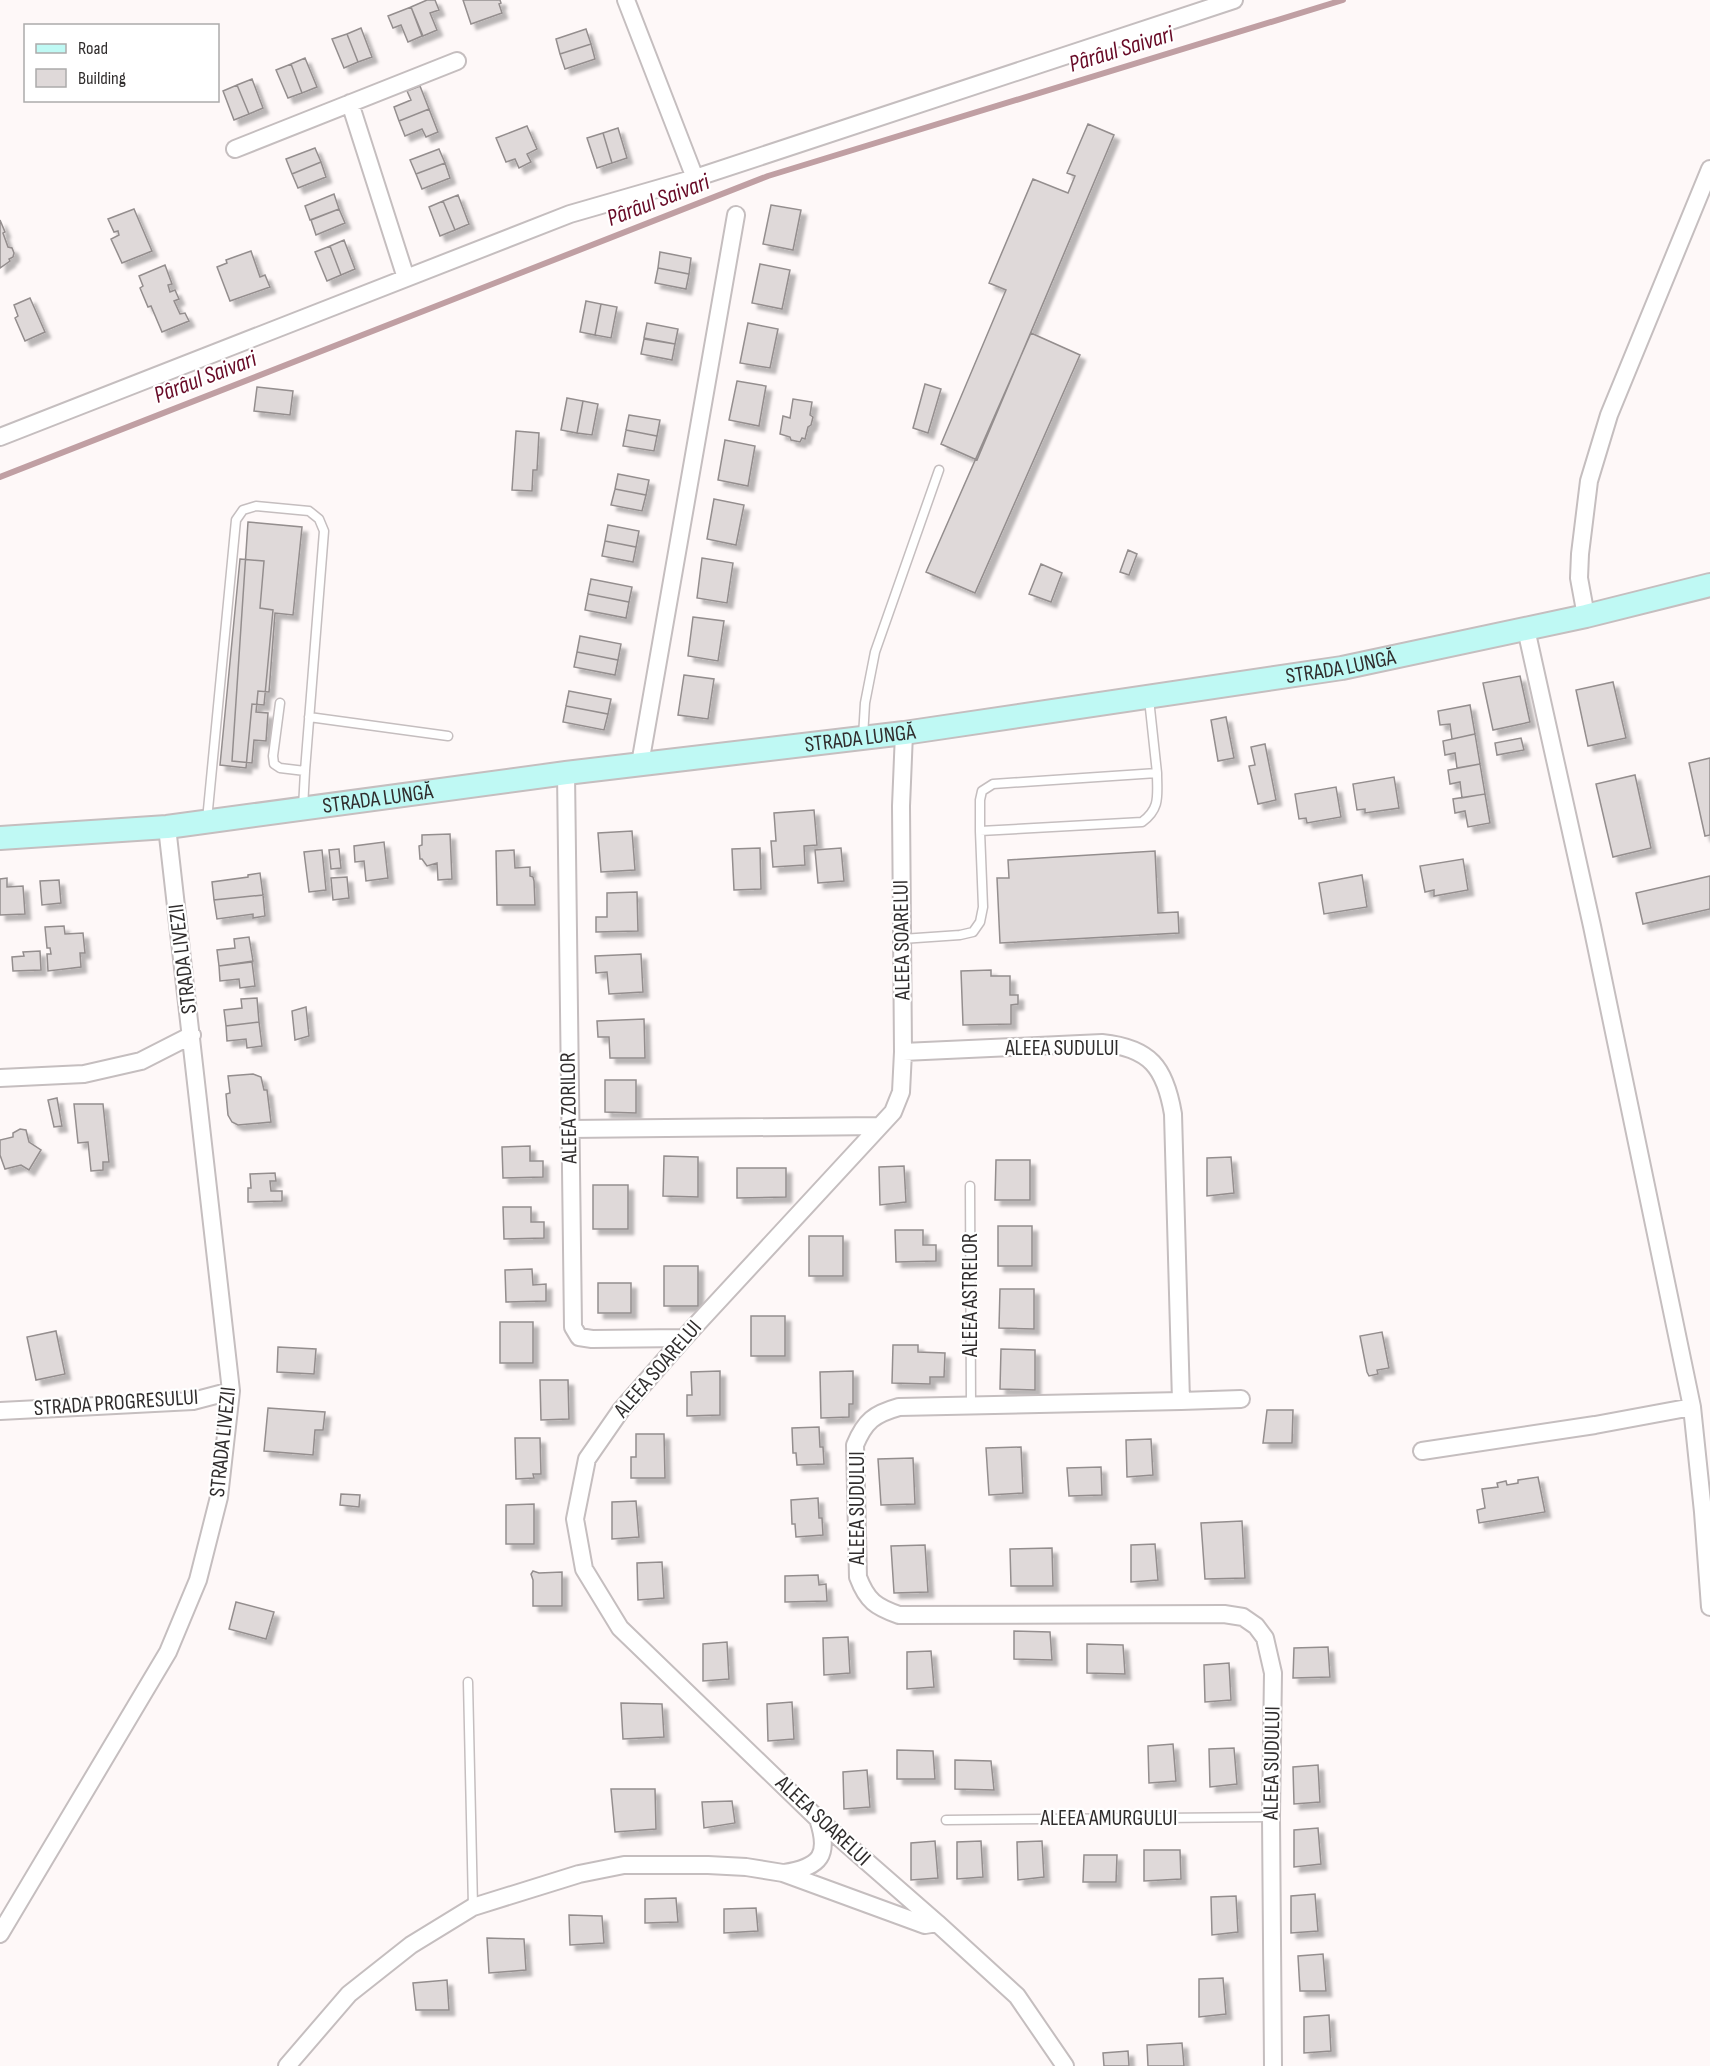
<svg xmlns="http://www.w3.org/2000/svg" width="1710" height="2066" font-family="'Sofia Sans Condensed',sans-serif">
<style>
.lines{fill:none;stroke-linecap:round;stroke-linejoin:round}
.stream{stroke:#c09fa3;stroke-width:6}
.building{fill:#dfd9d9;stroke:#948e8e;stroke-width:1.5;filter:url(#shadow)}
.service-casing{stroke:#c5bebf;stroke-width:11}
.minor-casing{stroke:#c5bebf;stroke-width:20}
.secondary-casing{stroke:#c5bebf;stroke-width:26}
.service{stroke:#fff;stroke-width:8}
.minor{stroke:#fff;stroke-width:16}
.secondary{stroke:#bff9f4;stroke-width:22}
.labels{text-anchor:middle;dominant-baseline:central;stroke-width:4.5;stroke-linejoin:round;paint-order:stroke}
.street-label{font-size:22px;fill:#302d2d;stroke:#fff}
.water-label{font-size:24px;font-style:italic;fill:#680a26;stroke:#fff}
</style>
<defs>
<filter id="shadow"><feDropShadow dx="5.5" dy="5.5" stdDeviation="1.5" flood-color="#0004"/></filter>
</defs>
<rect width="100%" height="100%" fill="#fef8f8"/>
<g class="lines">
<path class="stream" d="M 0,477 L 768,176 L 1343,0"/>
</g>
<path class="building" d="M 427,0 L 435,0 L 439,10 L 430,13 L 437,30 L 423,36 L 411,7 Z
M 463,0 L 500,0 L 501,3 L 499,4 L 502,13 L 471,24 Z
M 411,7 L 422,36 L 408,42 L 401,25 L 393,28 L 388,16 Z
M 361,28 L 372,57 L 358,62 L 347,34 Z
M 586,29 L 591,44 L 560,54 L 556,39 Z
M 347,34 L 358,62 L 344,68 L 332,39 Z
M 591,44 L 595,59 L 565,69 L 560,54 Z
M 305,58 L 317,87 L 302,93 L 291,64 Z
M 291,64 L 302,93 L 288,98 L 276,70 Z
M 252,79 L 263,108 L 249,114 L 237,85 Z
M 237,85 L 249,114 L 234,120 L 223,91 Z
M 420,86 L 429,109 L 399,121 L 394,107 L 411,100 L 407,91 Z
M 429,109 L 438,132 L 426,137 L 422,129 L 405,136 L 399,121 Z
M 1088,124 L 1114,135 L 977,460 L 941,444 L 1006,290 L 989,283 L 1033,179 L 1068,193 L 1075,176 L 1067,173 Z
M 527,126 L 537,149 L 527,154 L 531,162 L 519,168 L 515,159 L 506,162 L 496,138 Z
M 618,128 L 627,158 L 612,163 L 603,133 Z
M 603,133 L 612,163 L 597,168 L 587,138 Z
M 315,148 L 321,162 L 292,174 L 286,159 Z
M 439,149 L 445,163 L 416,174 L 410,160 Z
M 321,162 L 326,177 L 298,188 L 292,174 Z
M 445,163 L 450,178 L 422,189 L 416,174 Z
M 334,194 L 339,209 L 310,220 L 305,206 Z
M 458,195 L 469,224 L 455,230 L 443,201 Z
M 443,201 L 455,230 L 440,236 L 429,207 Z
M 771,205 L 801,210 L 793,250 L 763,244 Z
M 134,209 L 152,251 L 122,263 L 111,239 L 119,235 L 118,231 L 114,232 L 108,219 Z
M 339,209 L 345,223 L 316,235 L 311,220 Z
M 0,220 L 5,232 L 3,233 L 8,247 L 12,248 L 14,253 L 13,257 L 9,259 L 10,261 L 0,268 Z
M 344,240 L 355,269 L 341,275 L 330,246 Z
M 330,246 L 341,275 L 327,281 L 315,252 Z
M 251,251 L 260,277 L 265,275 L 270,287 L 230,301 L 217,267 L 227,263 L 226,260 Z
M 660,252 L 691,258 L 689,274 L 658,268 Z
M 760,264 L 790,270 L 782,309 L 752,303 Z
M 165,265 L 172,284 L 168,285 L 170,292 L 175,290 L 179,299 L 174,301 L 180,314 L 185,313 L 189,321 L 162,332 L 151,306 L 148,307 L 140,288 L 143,286 L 139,276 Z
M 658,268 L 689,274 L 686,289 L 655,283 Z
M 30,298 L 45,332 L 25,341 L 15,318 L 18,316 L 14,305 Z
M 586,301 L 601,304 L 595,335 L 580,332 Z
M 601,304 L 617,307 L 611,338 L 595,335 Z
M 647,323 L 678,329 L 675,344 L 644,338 Z
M 748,323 L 778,329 L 770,368 L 740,363 Z
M 1031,333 L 1080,355 L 975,593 L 926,572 Z
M 644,339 L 675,344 L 672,360 L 641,354 Z
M 737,381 L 766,386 L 759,426 L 729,420 Z
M 925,384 L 941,389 L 928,433 L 913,428 Z
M 257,387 L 293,391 L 290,415 L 254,411 Z
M 567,398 L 583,401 L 577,433 L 561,430 Z
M 793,399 L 812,402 L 810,415 L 813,417 L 811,425 L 808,427 L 805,439 L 802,438 L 800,442 L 791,440 L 790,437 L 780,434 L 783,416 L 790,418 Z
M 583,401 L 598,404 L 592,435 L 577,433 Z
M 629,415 L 660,420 L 657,436 L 626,430 Z
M 626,430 L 657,436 L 654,451 L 623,446 Z
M 516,431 L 539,433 L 537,470 L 533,470 L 532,491 L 512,490 Z
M 725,440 L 755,446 L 748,486 L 718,480 Z
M 618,474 L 649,480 L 646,495 L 615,489 Z
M 615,489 L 646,495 L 642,511 L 611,505 Z
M 714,499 L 744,505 L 736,545 L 707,539 Z
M 248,522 L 302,527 L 293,615 L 275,613 L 269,692 L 258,691 L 256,712 L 268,713 L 266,741 L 254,740 L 252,763 L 232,761 Z
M 608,525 L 639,531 L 636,547 L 605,541 Z
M 605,541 L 636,547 L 633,562 L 602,556 Z
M 1128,550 L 1137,554 L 1129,575 L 1120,572 Z
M 702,558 L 733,563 L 727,603 L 697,598 Z
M 240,559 L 264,561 L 260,608 L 273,610 L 264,705 L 252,704 L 246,768 L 220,765 Z
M 1041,564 L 1062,573 L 1051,602 L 1029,594 Z
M 591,579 L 632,587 L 629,602 L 588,594 Z
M 588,594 L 629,602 L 626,618 L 585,610 Z
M 693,617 L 724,621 L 718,661 L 688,656 Z
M 580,636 L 621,644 L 618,660 L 577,652 Z
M 577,652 L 618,660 L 615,675 L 574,667 Z
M 684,675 L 714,679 L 708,719 L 678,715 Z
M 1520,676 L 1530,722 L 1493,730 L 1483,683 Z
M 1613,682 L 1626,738 L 1588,746 L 1576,690 Z
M 569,691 L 611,699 L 608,714 L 566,706 Z
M 1470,705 L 1475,734 L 1452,739 L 1450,724 L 1440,725 L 1438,711 Z
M 566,706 L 608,714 L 604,730 L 563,722 Z
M 1226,717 L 1234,758 L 1218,761 L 1211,720 Z
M 1475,734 L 1480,764 L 1457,768 L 1455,753 L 1445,755 L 1443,741 Z
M 1521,738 L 1524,750 L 1497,755 L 1495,743 Z
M 1265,744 L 1276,800 L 1258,804 L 1249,766 L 1255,765 L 1251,747 Z
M 1710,758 L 1710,835 L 1705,836 L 1689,763 Z
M 1480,764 L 1485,794 L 1462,798 L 1460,782 L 1450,784 L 1448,770 Z
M 1635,775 L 1651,848 L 1613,857 L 1596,784 Z
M 1394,777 L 1399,808 L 1365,813 L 1365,809 L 1357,810 L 1353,784 Z
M 1336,787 L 1341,817 L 1307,823 L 1306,818 L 1299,819 L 1295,794 Z
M 1485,794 L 1490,823 L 1468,827 L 1465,811 L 1455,813 L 1453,799 Z
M 814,810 L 817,845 L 804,846 L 805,865 L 773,867 L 771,841 L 776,841 L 774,813 Z
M 632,831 L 635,870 L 601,872 L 598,833 Z
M 450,834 L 452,879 L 438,880 L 437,863 L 427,866 L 422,859 L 420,859 L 419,846 L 422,845 L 422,835 Z
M 384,842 L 388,878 L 366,881 L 364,861 L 355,862 L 354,846 Z
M 760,848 L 761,889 L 734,890 L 732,849 Z
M 841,848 L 844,881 L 818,883 L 815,850 Z
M 339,849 L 341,868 L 331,869 L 329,850 Z
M 322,850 L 326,890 L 309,892 L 304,852 Z
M 514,850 L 515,868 L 530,867 L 530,876 L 533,877 L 534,881 L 535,905 L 497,905 L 496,851 Z
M 1155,851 L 1158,913 L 1178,912 L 1179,933 L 1000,943 L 997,878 L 1009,878 L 1008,860 Z
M 1463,859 L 1468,890 L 1434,896 L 1434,890 L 1425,892 L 1420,866 Z
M 260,873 L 263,895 L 214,900 L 212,882 L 248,877 L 248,875 Z
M 1362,875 L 1367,907 L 1324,914 L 1319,883 Z
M 1710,876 L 1710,909 L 1643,924 L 1636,893 Z
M 347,877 L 349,898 L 333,900 L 331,878 Z
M 7,878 L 7,887 L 23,886 L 25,914 L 0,915 L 0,879 Z
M 59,880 L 61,903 L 42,905 L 40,881 Z
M 637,892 L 638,931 L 596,932 L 596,917 L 607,917 L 607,893 Z
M 263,895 L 265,916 L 253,918 L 253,914 L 217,919 L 214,900 Z
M 64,926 L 65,934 L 83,933 L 85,953 L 80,953 L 81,967 L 48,971 L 47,954 L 51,954 L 50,948 L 47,948 L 45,927 Z
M 249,937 L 253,961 L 219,966 L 217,950 L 235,948 L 234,939 Z
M 40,951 L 41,970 L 13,971 L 12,957 L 24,956 L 23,952 Z
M 641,954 L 643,992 L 609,994 L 607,972 L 596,973 L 595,956 Z
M 252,962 L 255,986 L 240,988 L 239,979 L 220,981 L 219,966 Z
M 991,970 L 991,976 L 1010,976 L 1010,995 L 1018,995 L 1018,1004 L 1011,1005 L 1011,1024 L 963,1025 L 961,971 Z
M 257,998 L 259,1022 L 226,1026 L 224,1010 L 242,1008 L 241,999 Z
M 306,1007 L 309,1036 L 295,1040 L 292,1011 Z
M 644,1019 L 645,1058 L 610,1058 L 609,1037 L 598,1037 L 597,1021 Z
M 259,1022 L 262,1046 L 247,1048 L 246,1039 L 227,1041 L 226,1026 Z
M 253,1074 L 261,1077 L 264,1090 L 267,1090 L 271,1122 L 238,1125 L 232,1122 L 228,1115 L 226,1094 L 230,1093 L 228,1076 Z
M 605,1080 L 636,1080 L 636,1113 L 605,1112 Z
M 57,1098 L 62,1126 L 54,1127 L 48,1100 Z
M 74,1104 L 103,1104 L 109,1162 L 103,1162 L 103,1170 L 91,1171 L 88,1142 L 78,1143 Z
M 20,1129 L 26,1130 L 29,1142 L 41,1150 L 29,1170 L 21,1165 L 5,1169 L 0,1155 L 0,1140 L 13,1137 L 13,1133 Z
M 530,1146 L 530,1161 L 543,1161 L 543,1177 L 503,1178 L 502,1147 Z
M 664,1156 L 698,1157 L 698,1197 L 663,1196 Z
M 1231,1157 L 1234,1193 L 1207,1196 L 1207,1158 Z
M 996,1160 L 1030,1160 L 1030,1200 L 995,1200 Z
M 904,1166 L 906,1202 L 880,1205 L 879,1167 Z
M 737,1168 L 786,1168 L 786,1197 L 737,1198 Z
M 275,1173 L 276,1181 L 270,1181 L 271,1191 L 282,1191 L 282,1201 L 248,1202 L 248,1188 L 251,1188 L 250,1174 Z
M 593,1185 L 628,1185 L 628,1229 L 593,1229 Z
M 503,1207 L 531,1207 L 531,1222 L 544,1222 L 544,1238 L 504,1239 Z
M 998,1226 L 1032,1226 L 1032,1266 L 998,1266 Z
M 895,1230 L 923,1230 L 923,1245 L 936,1245 L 936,1261 L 896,1262 Z
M 809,1236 L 843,1236 L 843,1276 L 809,1276 Z
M 664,1266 L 698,1266 L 698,1306 L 664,1306 Z
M 532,1269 L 533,1285 L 546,1284 L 546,1301 L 506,1302 L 505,1270 Z
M 598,1283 L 631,1283 L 631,1313 L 598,1313 Z
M 1000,1289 L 1034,1289 L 1034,1329 L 999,1328 Z
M 751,1316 L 785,1316 L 785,1356 L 751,1356 Z
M 500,1322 L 533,1322 L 533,1363 L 500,1363 Z
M 56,1331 L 65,1374 L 36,1380 L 27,1337 Z
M 1382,1332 L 1389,1368 L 1377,1370 L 1378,1374 L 1369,1376 L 1367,1372 L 1360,1336 Z
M 893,1345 L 918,1345 L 918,1352 L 945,1353 L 944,1377 L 930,1377 L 930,1384 L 892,1383 Z
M 278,1347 L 316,1349 L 314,1374 L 277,1372 Z
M 1001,1349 L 1035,1350 L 1035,1390 L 1000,1389 Z
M 720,1371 L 720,1415 L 687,1416 L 687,1395 L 692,1395 L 691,1372 Z
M 853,1371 L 853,1404 L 849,1404 L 849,1417 L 821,1418 L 820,1372 Z
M 540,1380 L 568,1380 L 569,1419 L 541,1420 Z
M 268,1408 L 325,1412 L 323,1430 L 315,1430 L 313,1455 L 264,1451 Z
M 1267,1410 L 1293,1410 L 1292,1443 L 1263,1443 Z
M 819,1427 L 820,1447 L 823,1447 L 824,1464 L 797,1465 L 796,1453 L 793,1453 L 792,1428 Z
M 636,1434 L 664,1434 L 665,1478 L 631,1478 L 631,1457 L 636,1457 Z
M 515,1438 L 540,1438 L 541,1474 L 533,1474 L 534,1478 L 516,1479 Z
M 1151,1439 L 1153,1475 L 1127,1477 L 1126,1440 Z
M 1021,1447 L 1023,1493 L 989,1495 L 986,1448 Z
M 913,1458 L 915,1504 L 881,1505 L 878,1459 Z
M 1101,1467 L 1102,1495 L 1069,1496 L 1067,1468 Z
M 1538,1477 L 1545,1512 L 1479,1523 L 1477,1510 L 1485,1508 L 1482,1489 L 1498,1487 L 1497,1483 L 1506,1481 L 1507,1485 L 1518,1483 L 1518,1480 Z
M 341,1494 L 360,1495 L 359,1507 L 340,1505 Z
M 818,1498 L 819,1518 L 822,1518 L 823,1535 L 796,1537 L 795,1524 L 792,1524 L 791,1500 Z
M 636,1501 L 639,1537 L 612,1539 L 612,1502 Z
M 534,1504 L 534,1544 L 506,1544 L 506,1505 Z
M 1242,1521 L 1245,1578 L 1205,1579 L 1201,1523 Z
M 1155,1544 L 1158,1580 L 1131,1582 L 1131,1545 Z
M 925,1545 L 928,1592 L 894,1593 L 891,1546 Z
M 1052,1548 L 1053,1586 L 1011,1586 L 1010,1549 Z
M 662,1562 L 664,1598 L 638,1600 L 637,1563 Z
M 533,1571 L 539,1573 L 562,1572 L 562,1606 L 533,1606 L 533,1580 L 531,1574 Z
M 818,1575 L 819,1585 L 826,1584 L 827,1601 L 785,1602 L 785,1576 Z
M 236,1602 L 274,1612 L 266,1639 L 229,1629 Z
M 1014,1631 L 1050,1632 L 1052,1660 L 1014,1659 Z
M 848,1637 L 850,1673 L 824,1675 L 823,1638 Z
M 727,1642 L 729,1679 L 703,1681 L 703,1644 Z
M 1087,1644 L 1123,1645 L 1125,1674 L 1087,1673 Z
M 1328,1647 L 1330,1677 L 1293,1678 L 1294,1648 Z
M 931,1651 L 934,1687 L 907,1689 L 907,1652 Z
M 1229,1663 L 1231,1700 L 1205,1702 L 1204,1665 Z
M 792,1702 L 794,1739 L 768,1741 L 767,1704 Z
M 621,1703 L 662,1704 L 664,1737 L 623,1739 Z
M 1173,1744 L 1176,1781 L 1149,1783 L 1148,1746 Z
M 1234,1748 L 1237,1784 L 1210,1787 L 1209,1749 Z
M 897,1750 L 933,1751 L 935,1779 L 897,1779 Z
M 955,1760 L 991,1761 L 994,1790 L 955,1789 Z
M 1318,1765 L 1320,1802 L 1294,1804 L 1293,1767 Z
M 867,1770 L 870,1807 L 844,1809 L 843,1772 Z
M 611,1789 L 655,1789 L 656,1829 L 615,1832 Z
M 732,1801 L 735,1823 L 704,1828 L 702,1802 Z
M 1318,1828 L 1321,1864 L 1294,1867 L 1294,1830 Z
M 935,1841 L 938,1878 L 911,1880 L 911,1843 Z
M 981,1841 L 983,1877 L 957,1879 L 957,1842 Z
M 1042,1841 L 1044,1877 L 1018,1880 L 1017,1842 Z
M 1144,1850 L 1180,1850 L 1181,1879 L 1144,1881 Z
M 1084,1855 L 1117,1855 L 1116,1882 L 1083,1882 Z
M 1315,1894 L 1318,1931 L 1291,1933 L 1291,1896 Z
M 1236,1896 L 1238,1932 L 1212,1935 L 1211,1897 Z
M 676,1898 L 678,1922 L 645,1923 L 645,1899 Z
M 756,1908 L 758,1931 L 724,1933 L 724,1909 Z
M 569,1915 L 602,1916 L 604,1943 L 570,1945 Z
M 487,1938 L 524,1939 L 526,1970 L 489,1973 Z
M 1323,1954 L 1326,1991 L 1300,1991 L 1298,1956 Z
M 1223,1978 L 1226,2014 L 1199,2017 L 1199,1979 Z
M 447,1980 L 449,2010 L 416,2010 L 413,1983 Z
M 1329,2015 L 1331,2051 L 1304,2053 L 1304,2017 Z
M 1182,2043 L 1184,2066 L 1148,2066 L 1147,2045 Z
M 1128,2051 L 1129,2066 L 1104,2066 L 1103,2053 Z"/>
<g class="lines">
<defs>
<path id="service" d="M 1149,699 L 1157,773
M 280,703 L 273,756 L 274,764 L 280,768 L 305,771 L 303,808
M 309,717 L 448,736
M 863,737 L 865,703 L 875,652 L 939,470
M 207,820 L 236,520 L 243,510 L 256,506 L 309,511 L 319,519 L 324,531 L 305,771
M 902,939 L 960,935 L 973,932 L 980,922 L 983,907 L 980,831 L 980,800 L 982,791 L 993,784 L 1157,773 C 1157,795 1161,808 1142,822 L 980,831
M 970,1186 L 971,1405
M 468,1682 L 473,1907
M 946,1820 L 1271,1817"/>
<path id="minor" d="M 626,0 L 695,178
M 350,103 L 406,278
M 235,149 L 457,61
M 0,437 L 570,214 L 695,178 L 1234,0
M 1586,616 L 1579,578 L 1580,554 L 1589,481 L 1609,415 L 1710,169
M 1526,629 L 1592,926 L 1692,1407 L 1703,1512 L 1710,1607
M 904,733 L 901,806 L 903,1052 L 901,1092 L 893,1112 L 684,1338 L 621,1410 L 587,1459 L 575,1519 L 584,1569 L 620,1628 L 818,1819 L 937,1923
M 640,764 L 736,215
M 566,773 L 573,1327 L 579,1337 L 592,1339 L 684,1338
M 903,1052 L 1102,1043 C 1150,1048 1165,1067 1173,1114 L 1181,1401 L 899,1407 C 874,1414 865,1421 855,1445 L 858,1577 C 867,1601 876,1607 899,1615 L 1224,1614 L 1243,1617 L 1256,1626 L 1265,1638 L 1273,1673 L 1271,1817 L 1273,2066
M 0,1078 L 84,1074 L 141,1061 L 192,1035
M 569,1129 L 880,1126
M 1181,1401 L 1241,1399
M 0,1411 L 193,1401 L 231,1391
M 1422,1451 L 1595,1425 L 1692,1407
M 784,1873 C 821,1867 830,1855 818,1819
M 0,1934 L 168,1652 L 198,1580 L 219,1497 L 231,1391 L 167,827
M 287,2066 L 349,1994 L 411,1945 L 473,1907 L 579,1874 L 624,1865 L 708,1865 L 746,1867 L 783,1873 L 925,1925 L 937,1923 L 1017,1996 L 1065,2066"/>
<g id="secondary">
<path id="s1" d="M 0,838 L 167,827 L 566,773 L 904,733 L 1342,668 L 1586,616 L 1710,585"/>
</g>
</defs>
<use href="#service" class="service-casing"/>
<use href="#minor" class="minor-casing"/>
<use href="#secondary" class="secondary-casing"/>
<use href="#service" class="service"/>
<use href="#minor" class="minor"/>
<use href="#secondary" class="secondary"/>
</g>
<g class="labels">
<g class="street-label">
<text stroke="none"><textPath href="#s1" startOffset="1352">STRADA LUNGĂ</textPath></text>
<text stroke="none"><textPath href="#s1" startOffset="866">STRADA LUNGĂ</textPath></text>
<text stroke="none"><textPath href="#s1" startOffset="380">STRADA LUNGĂ</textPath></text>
<text transform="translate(902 940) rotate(-91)">ALEEA SOARELUI</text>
<text transform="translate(183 959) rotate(-97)">STRADA LIVEZII</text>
<text x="1062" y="1048">ALEEA SUDULUI</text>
<text transform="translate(569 1108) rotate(-91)">ALEEA ZORILOR</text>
<text transform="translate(970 1295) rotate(-90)">ALEEA ASTRELOR</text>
<text transform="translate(658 1369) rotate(-49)">ALEEA SOARELUI</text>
<text transform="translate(116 1403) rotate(-4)">STRADA PROGRESULUI</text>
<text transform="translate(223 1442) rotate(-84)">STRADA LIVEZII</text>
<text transform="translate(857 1508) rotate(-90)">ALEEA SUDULUI</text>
<text transform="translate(1272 1763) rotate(-89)">ALEEA SUDULUI</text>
<text x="1109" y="1818">ALEEA AMURGULUI</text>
<text transform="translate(823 1821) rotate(43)">ALEEA SOARELUI</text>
</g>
<g class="water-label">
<text transform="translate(1121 49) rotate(-17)">Pârâul Saivari</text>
<text transform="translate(658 200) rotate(-21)">Pârâul Saivari</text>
<text transform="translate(205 377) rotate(-21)">Pârâul Saivari</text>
</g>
</g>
<rect x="24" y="24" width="195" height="78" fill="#ffffff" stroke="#acabab" stroke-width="1.5"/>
<rect x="36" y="44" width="30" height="9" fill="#bff9f4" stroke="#acabab" stroke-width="1.5"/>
<text x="78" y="54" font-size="18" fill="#302d2d">Road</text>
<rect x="36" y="69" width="30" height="18" fill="#dfd9d9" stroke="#acabab" stroke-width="1.5"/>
<text x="78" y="84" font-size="18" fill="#302d2d">Building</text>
</svg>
